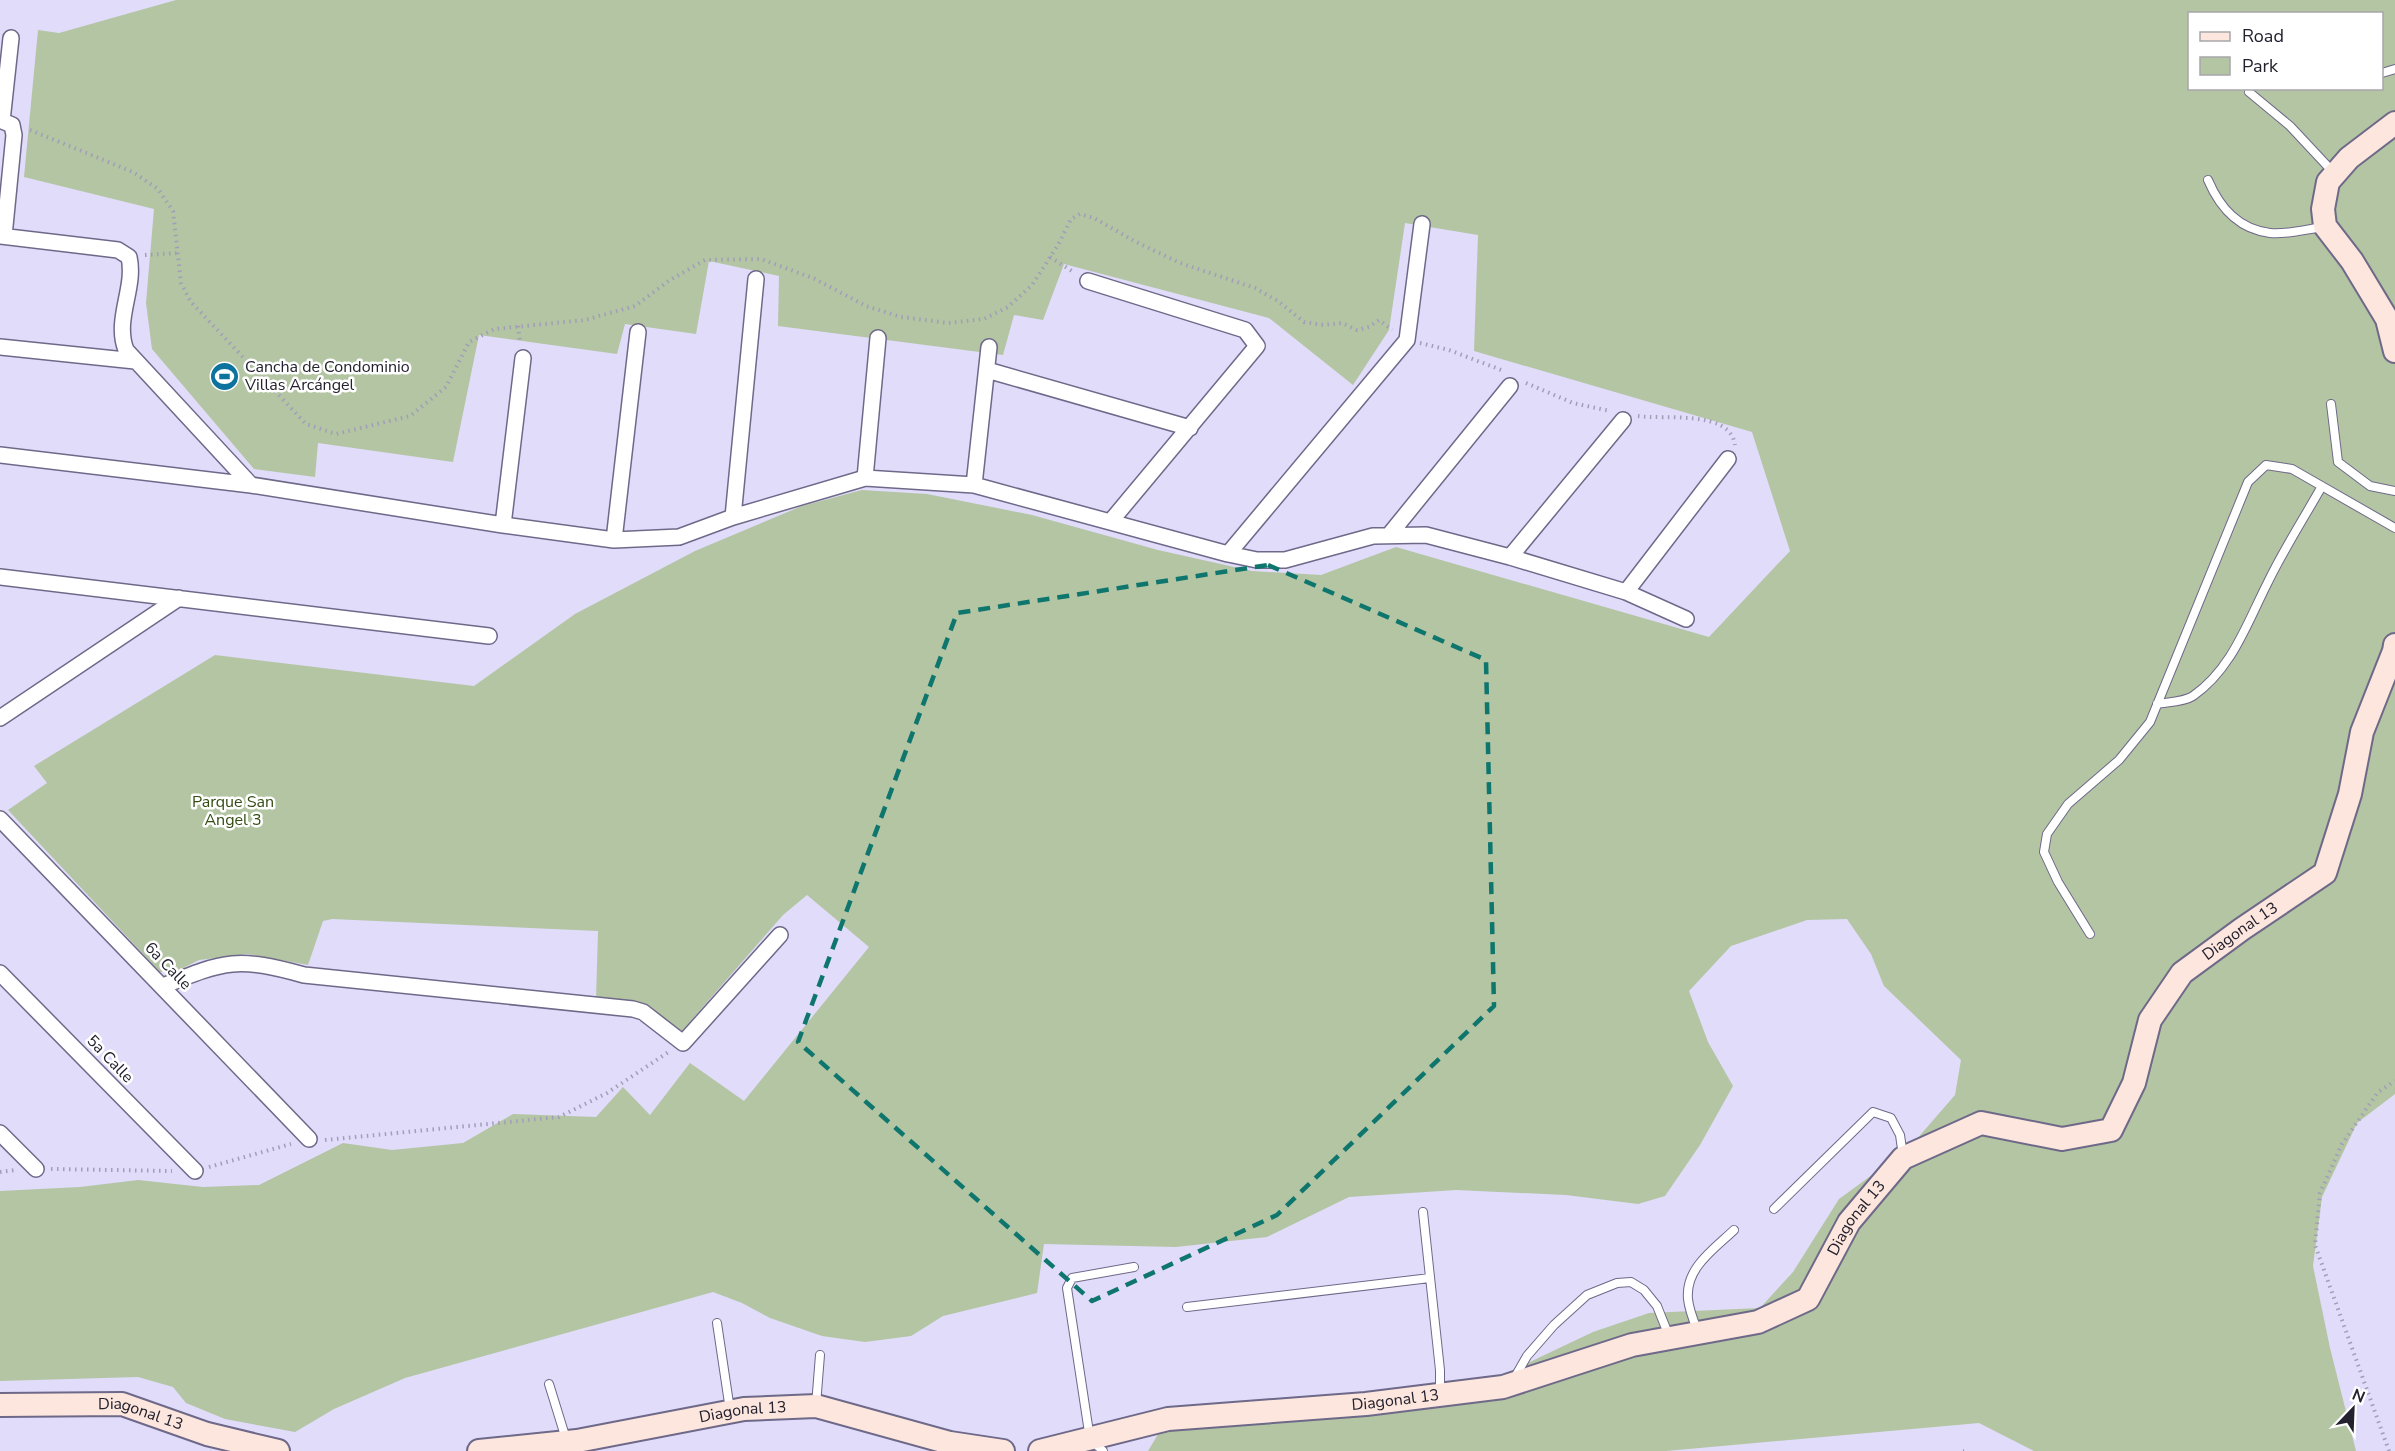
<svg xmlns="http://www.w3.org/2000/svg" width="2395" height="1451" font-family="'Nunito Sans',sans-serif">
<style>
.green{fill:#b3c5a3;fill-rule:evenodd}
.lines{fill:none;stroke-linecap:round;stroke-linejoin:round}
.lane-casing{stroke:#6e6989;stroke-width:10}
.street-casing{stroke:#6e6989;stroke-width:18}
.secondary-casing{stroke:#6e6989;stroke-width:26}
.path{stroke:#a29eb7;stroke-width:4;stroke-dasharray:1.5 4.5;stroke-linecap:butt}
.lane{stroke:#fff;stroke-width:8}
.street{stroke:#fff;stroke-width:15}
.secondary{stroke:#fce6dd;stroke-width:22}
.marked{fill:none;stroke:#0f766e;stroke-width:4.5;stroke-dasharray:12 8;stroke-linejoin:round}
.labels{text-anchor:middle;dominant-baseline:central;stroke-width:5;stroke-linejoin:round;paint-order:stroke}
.poi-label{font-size:16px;fill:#23212e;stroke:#fff;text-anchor:start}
.park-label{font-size:16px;fill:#324b11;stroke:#fff}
.street-label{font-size:16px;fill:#23212e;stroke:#fff}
</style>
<rect width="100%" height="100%" fill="#e0dcfa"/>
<path class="green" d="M 176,0 L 2395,0 L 2395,1094 L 2357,1123 L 2322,1197 L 2313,1266 L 2330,1348 L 2356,1451 L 2034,1451 L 1979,1423 L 1666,1451 L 1148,1451 L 1166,1421 L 1498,1377 L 1593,1332 L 1649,1313 L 1760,1308 L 1793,1272 L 1839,1199 L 1909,1148 L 1955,1095 L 1961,1060 L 1884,986 L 1871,954 L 1847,919 L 1807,920 L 1731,946 L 1689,991 L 1708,1042 L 1733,1086 L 1700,1145 L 1665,1196 L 1638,1204 L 1566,1195 L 1456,1190 L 1349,1197 L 1267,1237 L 1176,1247 L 1044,1244 L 1037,1293 L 943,1316 L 911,1336 L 865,1342 L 822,1336 L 770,1318 L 742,1303 L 713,1292 L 405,1378 L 334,1409 L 295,1432 L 225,1419 L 186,1403 L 173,1387 L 138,1377 L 0,1381 L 0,1191 L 80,1187 L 138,1180 L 203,1187 L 259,1185 L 343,1143 L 392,1150 L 463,1143 L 513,1114 L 596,1117 L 623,1087 L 650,1115 L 690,1063 L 744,1101 L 869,947 L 807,895 L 783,915 L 681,1032 L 596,1000 L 598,931 L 332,919 L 323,921 L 308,965 L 247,954 L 199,960 L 179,970 L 160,972 L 8,810 L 47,783 L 34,766 L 215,655 L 474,686 L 575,614 L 695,551 L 802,506 L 862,490 L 927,494 L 1032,515 L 1158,550 L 1252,571 L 1321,575 L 1396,547 L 1709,637 L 1790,551 L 1752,432 L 1474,351 L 1478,235 L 1405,223 L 1389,330 L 1353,385 L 1269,318 L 1064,264 L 1043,320 L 1014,315 L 1003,355 L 778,326 L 779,276 L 709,261 L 696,334 L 625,324 L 617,354 L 479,335 L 453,462 L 318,443 L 315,477 L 254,469 L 152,349 L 146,303 L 154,209 L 24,177 L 38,30 L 59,33 ZM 2190,14 L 2382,14 L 2382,88 L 2190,88 Z"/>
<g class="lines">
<defs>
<path id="lane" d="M 2382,73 L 2395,69
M 2249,92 L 2290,126 L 2333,172
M 2208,180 C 2220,208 2238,229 2270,233 C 2286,235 2307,229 2323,227
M 2331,404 L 2338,462 L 2370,486 L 2395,491
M 2157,704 C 2168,702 2184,702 2193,696 C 2232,669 2247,623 2268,582 C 2284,549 2304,518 2322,486
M 2090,934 L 2058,882 L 2044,852 L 2047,834 L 2068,804 L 2119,760 L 2150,722 L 2248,482 L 2266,465 L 2292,469 L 2395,528
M 1774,1209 L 1873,1112 L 1891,1118 L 1900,1135 L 1903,1156
M 1423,1212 L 1440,1370 L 1440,1393
M 1187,1307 L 1430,1278
M 717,1323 L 730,1410
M 1698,1332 C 1694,1322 1689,1310 1688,1299 C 1685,1268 1714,1249 1734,1230
M 1515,1377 L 1527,1356 L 1554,1325 L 1587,1295 L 1617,1283 L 1631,1282 L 1644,1290 L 1657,1306 L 1669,1336
M 549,1384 L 566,1439
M 816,1405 L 820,1355
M 1103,1451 L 1090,1439 L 1067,1288 L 1072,1278 L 1134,1267"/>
<path id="street" d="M 0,120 L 12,125 L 14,135 L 4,236
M 2,121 L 11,38
M 0,236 L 118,250 L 129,257 C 136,288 114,319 126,350 L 251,485
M 1088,281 L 1245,330 L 1257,346 L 1111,521
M 0,347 L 135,361
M 987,370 L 1190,428
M 0,455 L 251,485 L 503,525 L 614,540 L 679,537 L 733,517 L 865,478 L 974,485 L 1228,554 L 1257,560 L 1285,560 L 1373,536 L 1426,535 L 1510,557 L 1626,592 L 1686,619
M 865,478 L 878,338
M 974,485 L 989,347
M 733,517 L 756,279
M 503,525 L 523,358
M 1390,534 L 1510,386
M 614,540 L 638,332
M 1228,554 L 1407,340 L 1422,224
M 1510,557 L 1623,420
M 0,577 L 489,636
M 1626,592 L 1728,459
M 0,718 L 179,598
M 0,819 L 309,1139
M 0,973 L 195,1171
M 163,986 C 226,960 238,957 304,975 L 633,1009 L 643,1012 L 683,1043 L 780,935
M 0,1133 L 36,1169"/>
<g id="secondary">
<path d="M 2395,123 L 2349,158 L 2328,182 L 2323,209 L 2325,226 L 2352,261 L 2387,319 L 2395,351"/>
<path id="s1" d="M 0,1405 L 122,1404 L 207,1434 L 278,1451"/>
<path id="s2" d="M 479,1451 L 577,1441 L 744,1409 L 816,1406 L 950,1443 L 1003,1451"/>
<path id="s3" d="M 1040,1451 L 1168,1419 L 1366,1404 L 1503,1387 L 1632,1345 L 1758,1322 L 1808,1299 L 1849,1222 L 1903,1158 L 1981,1123 L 2062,1139 L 2111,1130 L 2134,1083 L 2150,1020 L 2182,973 L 2242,929 L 2325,873 L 2350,794 L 2362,732 L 2394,651 L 2395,645"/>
</g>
</defs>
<use href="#lane" class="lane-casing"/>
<use href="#street" class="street-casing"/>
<use href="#secondary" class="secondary-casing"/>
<path class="path" d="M 30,130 L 133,172 L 158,189 L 173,211 L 181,283 L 191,302 L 306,424 L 336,434 L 410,416 L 446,387 L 469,342 L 494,329 L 585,320 L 635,306 L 670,280 L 705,260 L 761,259 L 815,279 L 866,306 L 901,317 L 948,323 L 984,319 L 1008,307 L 1032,285 L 1058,245 L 1071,219 L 1080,214 L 1094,218 L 1134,241 L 1180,263 L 1255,288 L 1278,301 L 1304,322 L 1323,325 L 1342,323 L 1357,330 L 1369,327 L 1379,320 L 1392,330
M 145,255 L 178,253
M 1050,257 L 1075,273
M 518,326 L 520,342
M 1420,343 L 1449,350 L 1504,371
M 1526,383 L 1573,403 L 1610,411
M 1638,416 C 1664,420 1730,409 1735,445
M 325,1140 L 559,1117 L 607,1093 L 670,1051
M 209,1167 L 291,1144
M 51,1169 L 172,1171
M 0,1172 L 16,1170
M 1963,1451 L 1964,1451
M 2389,1451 L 2315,1245 L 2320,1193 L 2342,1144 L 2378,1092 L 2395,1081"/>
<use href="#lane" class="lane"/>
<use href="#street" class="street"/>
<use href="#secondary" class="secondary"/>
</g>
<path class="marked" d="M 1268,565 L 1486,660 L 1494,1006 L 1277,1215 L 1092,1301 L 798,1042 L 957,613 Z"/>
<defs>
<symbol id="stadium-disc" viewBox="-11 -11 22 22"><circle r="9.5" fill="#0c739f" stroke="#fff"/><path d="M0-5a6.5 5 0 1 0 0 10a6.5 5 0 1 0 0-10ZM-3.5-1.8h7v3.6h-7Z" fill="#fff"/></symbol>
</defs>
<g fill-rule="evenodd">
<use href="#stadium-disc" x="208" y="360" width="33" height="33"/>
</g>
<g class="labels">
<g class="poi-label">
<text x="245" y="367">Cancha de Condominio<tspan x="245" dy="18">Villas Arcángel</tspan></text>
</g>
<g class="park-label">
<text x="233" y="802">Parque San<tspan x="233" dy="18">Angel 3</tspan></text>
</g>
<g class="street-label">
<text stroke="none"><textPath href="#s3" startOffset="1422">Diagonal 13</textPath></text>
<text transform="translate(168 966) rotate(46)">6a Calle</text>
<text transform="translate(110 1059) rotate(46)">5a Calle</text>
<text stroke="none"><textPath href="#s3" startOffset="882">Diagonal 13</textPath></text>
<text stroke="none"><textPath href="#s3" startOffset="360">Diagonal 13</textPath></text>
<text stroke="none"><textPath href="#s2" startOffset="267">Diagonal 13</textPath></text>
<text stroke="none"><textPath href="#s1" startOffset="142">Diagonal 13</textPath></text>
</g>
</g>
<rect x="2188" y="12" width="195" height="78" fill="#ffffff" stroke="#a7a6ab" stroke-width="1.5"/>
<rect x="2200" y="32" width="30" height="9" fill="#fce6dd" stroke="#a7a6ab" stroke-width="1.5"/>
<text x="2242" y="42" font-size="18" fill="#23212e">Road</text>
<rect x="2200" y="57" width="30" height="18" fill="#b3c5a3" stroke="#a7a6ab" stroke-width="1.5"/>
<text x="2242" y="72" font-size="18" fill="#23212e">Park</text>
<g transform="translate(2353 1409) rotate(23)" stroke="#ffffff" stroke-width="4.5" paint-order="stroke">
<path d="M0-4.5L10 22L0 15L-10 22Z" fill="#23212e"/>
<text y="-9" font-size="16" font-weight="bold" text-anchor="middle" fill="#23212e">N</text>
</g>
</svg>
